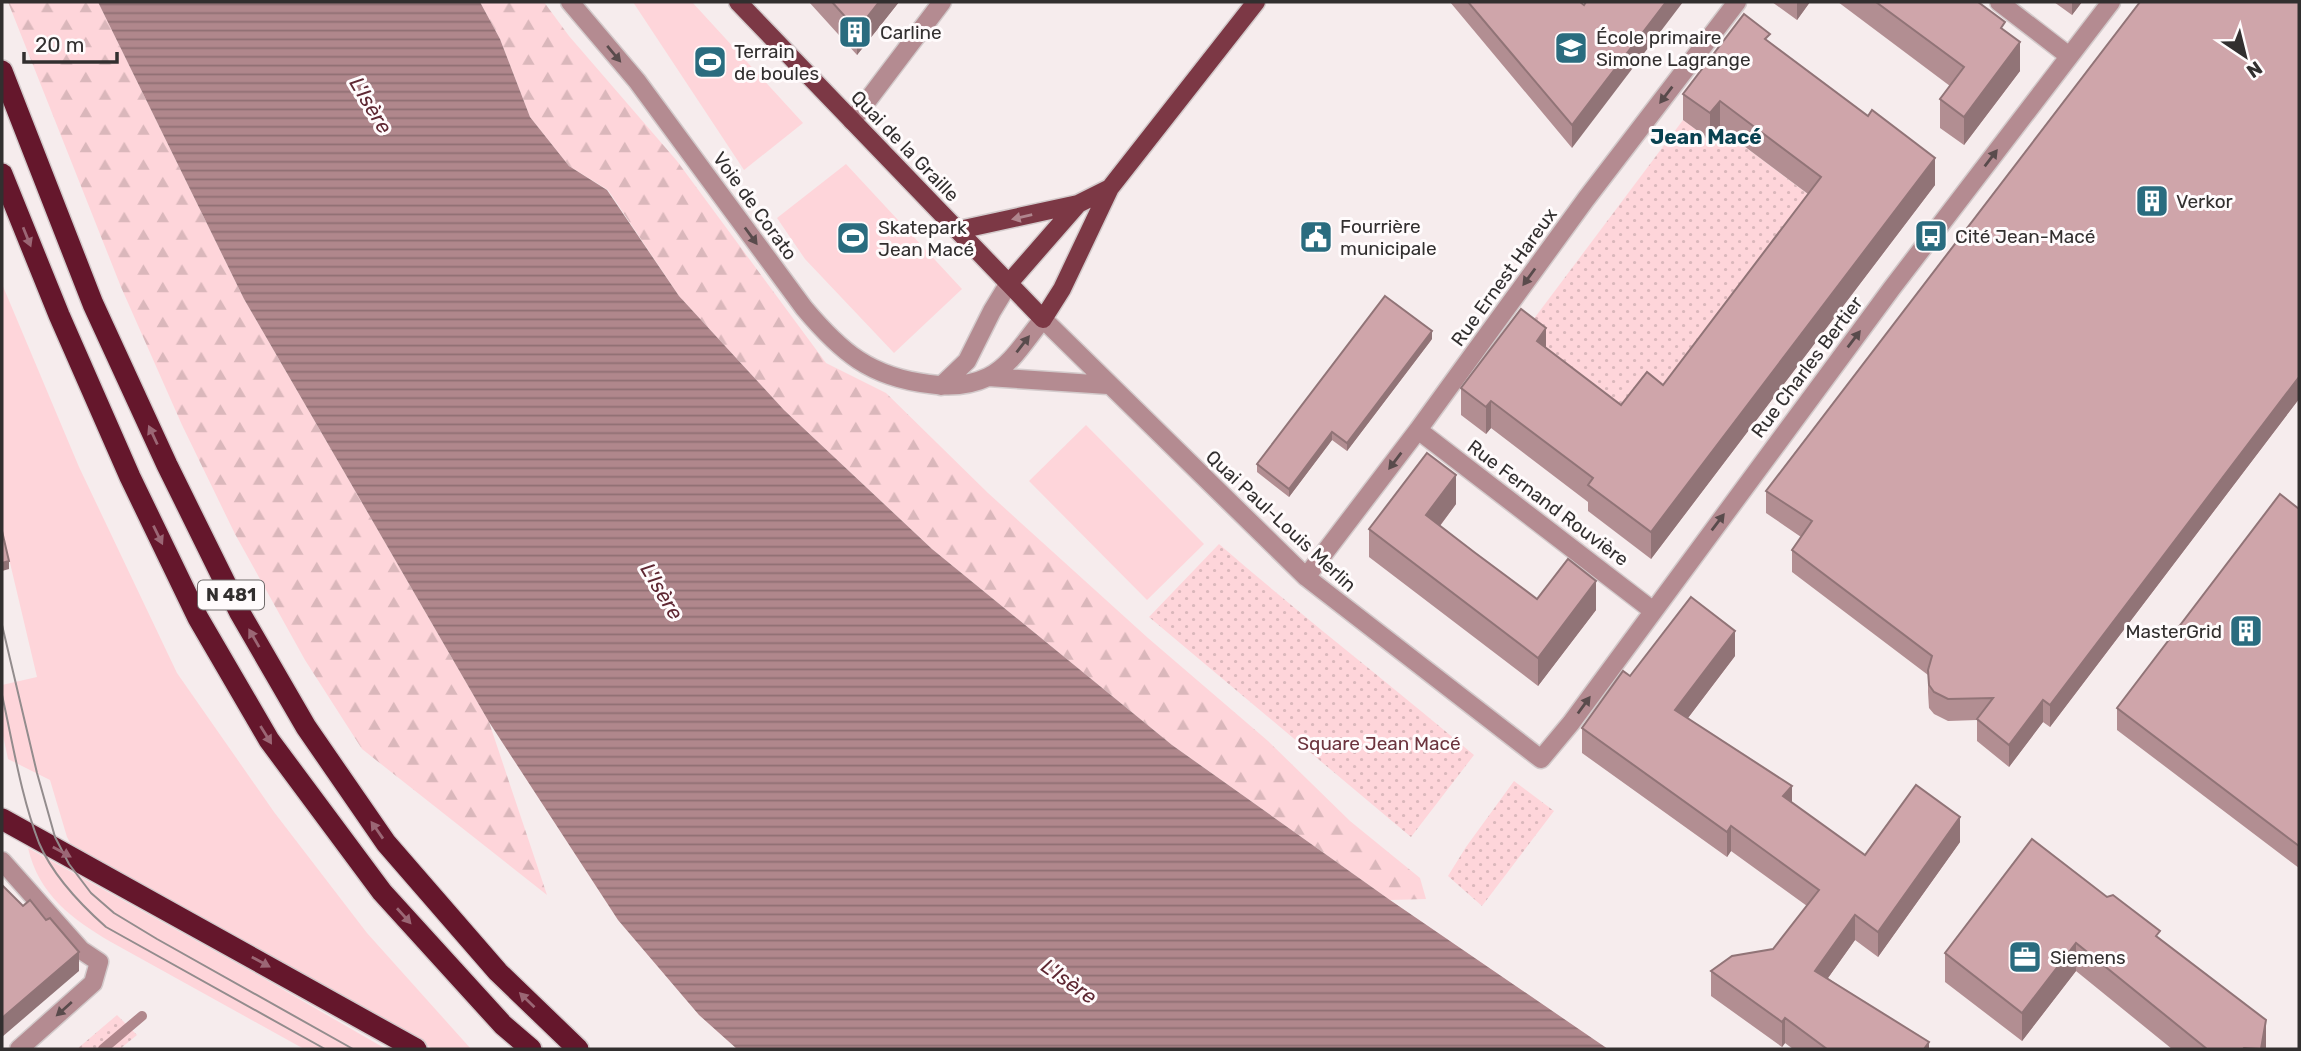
<svg xmlns="http://www.w3.org/2000/svg" width="2301" height="1051" font-family="Rubik,sans-serif">
<style>
.grass{fill:#fed5da}
.forest{fill:url(#forest-firs)}
.park{fill:url(#park-dots)}
.water{fill:url(#water-rules)}
.lines{fill:none;stroke-linecap:round;stroke-linejoin:round}
.stream{stroke:#b0878c;stroke-width:10}
.minor-casing{stroke:#d3cacb;stroke-width:21}
.major-casing{stroke:#d3cacb;stroke-width:21}
.highway-casing{stroke:#d3cacb;stroke-width:24}
.minor{stroke:#b48b91;stroke-width:18}
.major{stroke:#7c3845;stroke-width:18}
.highway{stroke:#65172c;stroke-width:21}
.tram{stroke:#938c8d;stroke-width:2}
.wall{fill:#b28e92}
.shaded-wall{fill:#917477}
.building{fill:#cfa5aa;stroke:#917477;stroke-width:2}
.oneway{fill:#594b4c}
.oneway2{fill:#b0868e}
.oneway3{fill:#9b6775}
.labels{text-anchor:middle;dominant-baseline:central;stroke-width:6;stroke-linejoin:round;paint-order:stroke}
.shield{fill:#fffbfc;stroke:#706c6c;stroke-width:2}
.shield-label{font-size:18px;font-weight:bold;fill:#322f2f}
.poi-label{font-size:19px;fill:#322f2f;stroke:#fffbfc;text-anchor:start}
.street-label{font-size:19px;fill:#322f2f;stroke:#fffbfc}
.park-label{font-size:19px;fill:#6c343e;stroke:#fffbfc}
.water-label{font-size:21px;font-style:italic;fill:#5f2833;stroke:#fffbfc}
.neighbourhood-label{font-size:21px;font-weight:bold;fill:#094251;stroke:#fffbfc}
</style>
<defs>
<pattern id="forest-firs" width="22" height="20" patternUnits="userSpaceOnUse" patternTransform="scale(1.75)"><rect width="22" height="20" fill="#fed5da"/><path d="M5 1l3.5 6h-7zM16 11l3.5 6h-7z" fill="#dab7bb"/></pattern>
<pattern id="park-dots" width="8" height="8" patternUnits="userSpaceOnUse" patternTransform="scale(1.75)"><rect width="8" height="8" fill="#fed5da"/><path d="M2 2h.1M6 6h.1" fill="none" stroke="#dab7bb" stroke-width="1.8" stroke-linecap="round"/></pattern>
<pattern id="water-rules" width="6" height="5" patternUnits="userSpaceOnUse" patternTransform="scale(1.75)"><rect width="6" height="5" fill="#b0878c"/><path d="M0 2.5h6" fill="none" stroke="#906f73"/></pattern>
</defs>
<rect width="100%" height="100%" fill="#f6eced"/>
<path class="grass" d="M 633,2 L 692,2 L 803,123 L 744,170 Z
M 846,164 L 962,289 L 894,353 L 805,259 L 777,218 Z
M 2,284 L 79,467 L 177,673 L 274,812 L 367,933 L 471,1049 L 433,1049 L 75,852 L 67,837 L 50,780 L 8,759 L 2,731 L 2,685 L 37,677 L 2,529 Z
M 1086,425 L 1204,544 L 1147,600 L 1029,481 Z
M 28,848 L 254,973 L 386,1049 L 304,1049 L 111,942 C 72,919 39,895 28,848 Z"/>
<path class="forest" d="M 8,2 L 98,2 L 244,299 L 489,722 L 547,895 L 362,749 L 305,660 L 235,534 L 182,425 L 121,287 Z
M 480,2 L 544,2 L 569,36 L 677,161 L 826,363 L 886,393 L 988,493 L 1148,638 L 1268,741 L 1350,821 L 1420,878 L 1426,899 L 1390,900 L 1172,745 L 932,549 L 784,410 L 679,296 L 608,190 L 569,166 L 530,117 L 500,39 Z"/>
<path class="park" d="M 1683,120 L 1710,140 L 1720,128 L 1821,204 L 1638,444 L 1521,336 Z
M 1219,544 C 1303,617 1390,684 1474,755 L 1411,837 L 1149,617 Z
M 1514,781 L 1554,811 L 1482,906 L 1448,876 L 1466,847 Z
M 117,1015 L 137,1035 L 120,1049 L 77,1049 Z"/>
<path class="water" d="M 98,2 L 480,2 L 500,39 L 530,117 L 569,166 L 607,190 L 679,296 L 784,410 L 932,549 L 1172,745 L 1390,900 L 1608,1049 L 737,1049 L 699,1015 L 618,920 L 489,722 L 244,299 Z"/>
<g class="lines">
<path class="stream" d="M 103,1049 L 142,1016"/>
<defs>
<path id="minor" d="M 570,2 L 637,81 L 804,308 C 841,352 870,377 929,384 C 949,387 969,386 988,377 C 1011,366 1027,338 1043,319 L 1306,577 L 1541,759 L 1571,723 L 1892,288 L 2111,2
M 1999,2 L 2069,56
M 852,121 L 942,2
M 988,377 L 1108,385
M 941,386 L 967,361 L 992,311 L 1009,283
M 1418,430 L 1652,610
M 1306,577 L 1418,430 L 1586,199 L 1737,2
M 2,861 L 81,950 L 99,962 L 93,983 L 19,1049"/>
<path id="major" d="M 738,2 L 1043,319 L 1062,289 L 1110,188 L 1256,2
M 959,230 L 1078,204 L 1110,188
M 1009,283 L 1078,204"/>
<path id="highway" d="M 2,71 L 93,304 L 167,465 L 240,613 L 306,727 L 386,843 L 498,972 L 578,1049
M 2,174 L 59,315 L 130,477 L 198,618 L 269,740 L 382,892 L 503,1025 L 531,1049
M 2,819 L 416,1049"/>
</defs>
<use href="#minor" class="minor-casing"/>
<use href="#major" class="major-casing"/>
<use href="#highway" class="highway-casing"/>
<use href="#minor" class="minor"/>
<use href="#major" class="major"/>
<use href="#highway" class="highway"/>
<path class="tram" d="M 2,625 L 37,773 L 55,837 L 69,864 L 91,893 L 114,913 L 157,939 L 353,1049
M 2,695 C 13,744 21,796 39,843 C 53,876 80,904 106,927 L 325,1049"/>
</g>
<path class="wall" d="M 809,2 L 899,2 L 857,55 Z
M 1450,2 L 1580,2 L 1572,148 Z
M 1772,2 L 1810,2 L 1797,20 Z
M 1838,2 L 1978,2 L 2005,31 L 2020,71 L 1964,145 L 1940,128 L 1940,99 L 1950,86 Z
M 2054,2 L 2082,2 L 2072,15 Z
M 2299,2 L 2299,399 L 2050,727 L 2043,722 L 2009,767 L 1977,741 L 1977,720 L 1948,721 L 1934,714 L 1929,708 L 1928,692 L 1928,675 L 1792,572 L 1792,550 L 1801,537 L 1766,513 L 1766,491 Z
M 1770,42 L 1935,185 L 1651,559 L 1588,511 L 1588,502 L 1491,428 L 1486,434 L 1461,415 L 1461,388 L 1546,348 L 1621,405 L 1663,385 L 1808,194 L 1720,128 L 1710,140 L 1683,120 L 1683,94 Z
M 1432,339 L 1347,451 L 1332,440 L 1289,497 L 1257,472 L 1257,464 Z
M 1456,504 L 1440,526 L 1537,599 L 1596,610 L 1538,686 L 1369,557 L 1369,529 Z
M 2299,509 L 2299,868 L 2117,730 L 2117,708 Z
M 1735,656 L 1688,718 L 1792,803 L 1865,855 L 1960,842 L 1878,957 L 1855,940 L 1828,978 L 1929,1049 L 1793,1049 L 1785,1043 L 1782,1047 L 1711,996 L 1711,971 L 1773,949 L 1807,906 L 1731,851 L 1727,857 L 1582,753 L 1582,728 Z
M 2032,839 L 2160,940 L 2266,1020 L 2266,1049 L 2172,1049 L 2076,971 L 2022,1041 L 1945,982 L 1945,953 Z"/>
<path class="shaded-wall" d="M 879,2 L 899,2 L 857,55 L 857,30 Z
M 1666,2 L 1683,2 L 1572,148 L 1572,125 Z
M 1797,2 L 1810,2 L 1797,20 Z
M 2072,2 L 2082,2 L 2072,15 Z
M 2020,42 L 2020,71 L 1964,145 L 1964,117 Z
M 1720,101 L 1720,128 L 1710,140 L 1710,113 Z
M 1935,158 L 1935,185 L 1651,559 L 1651,532 Z
M 1546,328 L 1546,355 L 1537,341 Z
M 1432,331 L 1432,339 L 1347,451 L 1347,443 Z
M 2299,377 L 2299,399 L 2050,727 L 2050,705 Z
M 1491,401 L 1491,428 L 1486,434 L 1486,407 Z
M 1332,432 L 1332,440 L 1289,497 L 1289,489 Z
M 1456,475 L 1456,504 L 1426,544 L 1426,515 Z
M 9,561 L 9,569 L 2,571 L 2,563 Z
M 1596,581 L 1596,610 L 1538,686 L 1538,658 Z
M 1735,631 L 1735,656 L 1675,735 L 1675,710 Z
M 2043,700 L 2043,722 L 2009,767 L 2009,745 Z
M 1792,786 L 1792,811 L 1783,796 Z
M 1960,817 L 1960,842 L 1878,957 L 1878,932 Z
M 1731,826 L 1731,851 L 1727,857 L 1727,832 Z
M 1855,915 L 1855,940 L 1815,996 L 1815,971 Z
M 2076,943 L 2076,971 L 2022,1041 L 2022,1013 Z
M 79,952 L 79,971 L 2,1037 L 2,1018 Z
M 1785,1018 L 1785,1043 L 1782,1047 L 1782,1022 Z
M 2266,1020 L 2266,1049 L 2261,1049 Z
M 1929,1042 L 1929,1049 L 1924,1049 Z"/>
<path class="building" d="M 832,2 L 879,2 L 857,30 Z
M 1468,2 L 1580,2 L 1584,5 L 1586,2 L 1666,2 L 1572,125 Z
M 1876,2 L 1978,2 L 2005,22 L 2001,28 L 2020,42 L 1964,117 L 1940,99 L 1964,67 Z
M 2140,2 L 2299,2 L 2299,377 L 2050,705 L 2043,700 L 2009,745 L 1977,719 L 1993,698 L 1948,699 L 1934,692 L 1929,685 L 1928,670 L 1932,656 L 1792,550 L 1812,521 L 1766,491 Z
M 1744,14 L 1770,34 L 1765,39 L 1868,116 L 1872,110 L 1935,158 L 1651,532 L 1588,485 L 1593,478 L 1491,401 L 1486,407 L 1461,388 L 1521,309 L 1546,328 L 1537,341 L 1621,405 L 1647,372 L 1663,385 L 1821,177 L 1720,101 L 1710,113 L 1683,94 Z
M 1385,296 L 1432,331 L 1347,443 L 1332,432 L 1289,489 L 1257,464 Z
M 1427,453 L 1456,475 L 1426,515 L 1474,552 L 1537,599 L 1568,559 L 1596,581 L 1538,658 L 1369,529 Z
M 2280,494 L 2299,509 L 2299,846 L 2117,708 Z
M 2,531 L 9,561 L 2,563 Z
M 1691,597 L 1735,631 L 1675,710 L 1792,786 L 1783,796 L 1865,855 L 1916,785 L 1960,817 L 1878,932 L 1855,915 L 1815,971 L 1929,1042 L 1924,1049 L 1827,1049 L 1785,1018 L 1782,1022 L 1711,971 L 1732,956 L 1773,949 L 1819,890 L 1731,826 L 1727,832 L 1582,728 L 1623,671 L 1630,676 Z
M 2032,839 L 2107,897 L 2113,895 L 2160,931 L 2156,936 L 2266,1020 L 2261,1049 L 2244,1048 L 2243,1049 L 2207,1049 L 2076,943 L 2022,1013 L 1945,953 Z
M 2,885 L 23,906 L 30,900 L 46,920 L 50,918 L 79,952 L 2,1018 Z"/>
<defs><path id="oneway-solid" d="M-6-.8H1V-3.2L6.5 0L1 3.2V.8H-6Z" transform="scale(1.75)"/></defs>
<g class="oneway">
<use href="#oneway-solid" transform="translate(614 54) rotate(50)"/>
<use href="#oneway-solid" transform="translate(1666 95) rotate(127)"/>
<use href="#oneway-solid" transform="translate(1991 158) rotate(-53)"/>
<use href="#oneway-solid" transform="translate(751 236) rotate(54)"/>
<use href="#oneway-solid" transform="translate(1529 277) rotate(126)"/>
<use href="#oneway-solid" transform="translate(1854 339) rotate(-53)"/>
<use href="#oneway-solid" transform="translate(1023 344) rotate(-52)"/>
<use href="#oneway-solid" transform="translate(1395 461) rotate(127)"/>
<use href="#oneway-solid" transform="translate(1718 522) rotate(-53)"/>
<use href="#oneway-solid" transform="translate(1584 705) rotate(-54)"/>
<use href="#oneway-solid" transform="translate(64 1009) rotate(138)"/>
</g>
<use class="oneway2" href="#oneway-solid" transform="translate(1022 217) rotate(167)"/>
<g class="oneway3">
<use href="#oneway-solid" transform="translate(27 237) rotate(68)"/>
<use href="#oneway-solid" transform="translate(153 435) rotate(-115)"/>
<use href="#oneway-solid" transform="translate(158 535) rotate(64)"/>
<use href="#oneway-solid" transform="translate(254 638) rotate(-120)"/>
<use href="#oneway-solid" transform="translate(266 735) rotate(58)"/>
<use href="#oneway-solid" transform="translate(377 830) rotate(-125)"/>
<use href="#oneway-solid" transform="translate(62 852) rotate(29)"/>
<use href="#oneway-solid" transform="translate(404 916) rotate(48)"/>
<use href="#oneway-solid" transform="translate(261 962) rotate(29)"/>
<use href="#oneway-solid" transform="translate(527 1000) rotate(-136)"/>
</g>
<defs>
<symbol id="building-square" viewBox="-11 -11 22 22"><rect x="-9" y="-9" width="18" height="18" rx="4" fill="#2a6c7f" stroke="#fffbfc"/><path d="M-4-6H4V6H1V3H-1V6H-4ZM-2.5-4.3h1.7v1.8h-1.7ZM.8-4.3h1.7v1.8H.8ZM-2.5-1h1.7V.8h-1.7ZM.8-1h1.7V.8H.8Z" fill="#fff"/></symbol>
<symbol id="school-square" viewBox="-11 -11 22 22"><rect x="-9" y="-9" width="18" height="18" rx="4" fill="#2a6c7f" stroke="#fffbfc"/><path d="M0-5L7-2L0 1L-7-2ZM-4 1L0 2.5L4 1V4Q0 6-4 4Z" fill="#fff"/></symbol>
<symbol id="stadium-square" viewBox="-11 -11 22 22"><rect x="-9" y="-9" width="18" height="18" rx="4" fill="#2a6c7f" stroke="#fffbfc"/><path d="M0-5a6.5 5 0 1 0 0 10a6.5 5 0 1 0 0-10ZM-3.5-1.8h7v3.6h-7Z" fill="#fff"/></symbol>
<symbol id="bus-square" viewBox="-11 -11 22 22"><rect x="-9" y="-9" width="18" height="18" rx="4" fill="#2a6c7f" stroke="#fffbfc"/><path d="M-5-6H5V4H4V6H2V4H-2V6H-4V4H-5ZM-3.5-4V0h7V-4ZM-3.5 1.2v1.5H-2V1.2ZM2 1.2v1.5H3.5V1.2Z" fill="#fff"/></symbol>
<symbol id="civic-square" viewBox="-11 -11 22 22"><rect x="-9" y="-9" width="18" height="18" rx="4" fill="#2a6c7f" stroke="#fffbfc"/><path d="M-.6-6.5H3V-4.5H.6V-3L4-1V1h2V6H-6V1h2V-1L-.6-3ZM-1.2 2.5V6h2.4V2.5Z" fill="#fff"/></symbol>
<symbol id="office-square" viewBox="-11 -11 22 22"><rect x="-9" y="-9" width="18" height="18" rx="4" fill="#2a6c7f" stroke="#fffbfc"/><path d="M-6-3h4V-5.5h4V-3h4V5H-6ZM-1-4.5V-3h2v-1.5ZM-6 0V1H6V0Z" fill="#fff"/></symbol>
</defs>
<g fill-rule="evenodd">
<use href="#building-square" x="836" y="13" width="38" height="38"/>
<use href="#school-square" x="1552" y="29" width="38" height="38"/>
<use href="#stadium-square" x="691" y="43" width="38" height="38"/>
<use href="#building-square" x="2133" y="182" width="38" height="38"/>
<use href="#bus-square" x="1912" y="217" width="38" height="38"/>
<use href="#civic-square" x="1297" y="218" width="38" height="38"/>
<use href="#stadium-square" x="834" y="219" width="38" height="38"/>
<use href="#building-square" x="2227" y="612" width="38" height="38"/>
<use href="#office-square" x="2006" y="938" width="38" height="38"/>
</g>
<g class="labels">
<rect class="shield" x="198" y="580.5" width="66" height="29" rx="5"/>
<g class="shield-label">
<text x="231" y="595">N 481</text>
</g>
<g class="poi-label">
<text x="880" y="32">Carline</text>
<text x="1596" y="37">École primaire<tspan x="1596" dy="22">Simone Lagrange</tspan></text>
<text x="734" y="51">Terrain<tspan x="734" dy="22">de boules</tspan></text>
<text x="2176" y="201">Verkor</text>
<text x="1340" y="226">Fourrière<tspan x="1340" dy="22">municipale</tspan></text>
<text x="878" y="227">Skatepark<tspan x="878" dy="22">Jean Macé</tspan></text>
<text x="1955" y="236">Cité Jean-Macé</text>
<text x="2222" y="631" text-anchor="end">MasterGrid</text>
<text x="2050" y="957">Siemens</text>
</g>
<g class="street-label">
<text transform="translate(905 146) rotate(46)">Quai de la Graille</text>
<text transform="translate(755 206) rotate(54)">Voie de Corato</text>
<text transform="translate(1504 277) rotate(-54)">Rue Ernest Hareux</text>
<text transform="translate(1807 367) rotate(-53)">Rue Charles Bertier</text>
<text transform="translate(1548 503) rotate(37)">Rue Fernand Rouvière</text>
<text transform="translate(1281 521) rotate(43)">Quai Paul-Louis Merlin</text>
</g>
<g class="park-label">
<text x="1379" y="743">Square Jean Macé</text>
</g>
<g class="water-label">
<text transform="translate(371 105) rotate(59)">L'Isère</text>
<text transform="translate(662 591) rotate(59)">L'Isère</text>
<text transform="translate(1069 981) rotate(35)">L'Isère</text>
</g>
<g class="neighbourhood-label">
<text x="1706" y="136">Jean Macé</text>
</g>
</g>
<rect width="2301" height="1051" fill="none" stroke="#322f2f" stroke-width="7"/>
<g transform="translate(2245 56) rotate(145)" stroke="#fffbfc" stroke-width="5" paint-order="stroke">
<path d="M0-5L12 26L0 18L-12 26Z" fill="#322f2f"/>
<text y="-10" font-size="19" font-weight="bold" text-anchor="middle" fill="#322f2f">N</text>
</g>
<path d="M24 52v10h93v-10" fill="none" stroke="#322f2f" stroke-width="3.5"/>
<text x="35" y="52" font-size="21" fill="#322f2f" stroke="#fffbfc" stroke-width="5" paint-order="stroke">20 m</text>
</svg>
